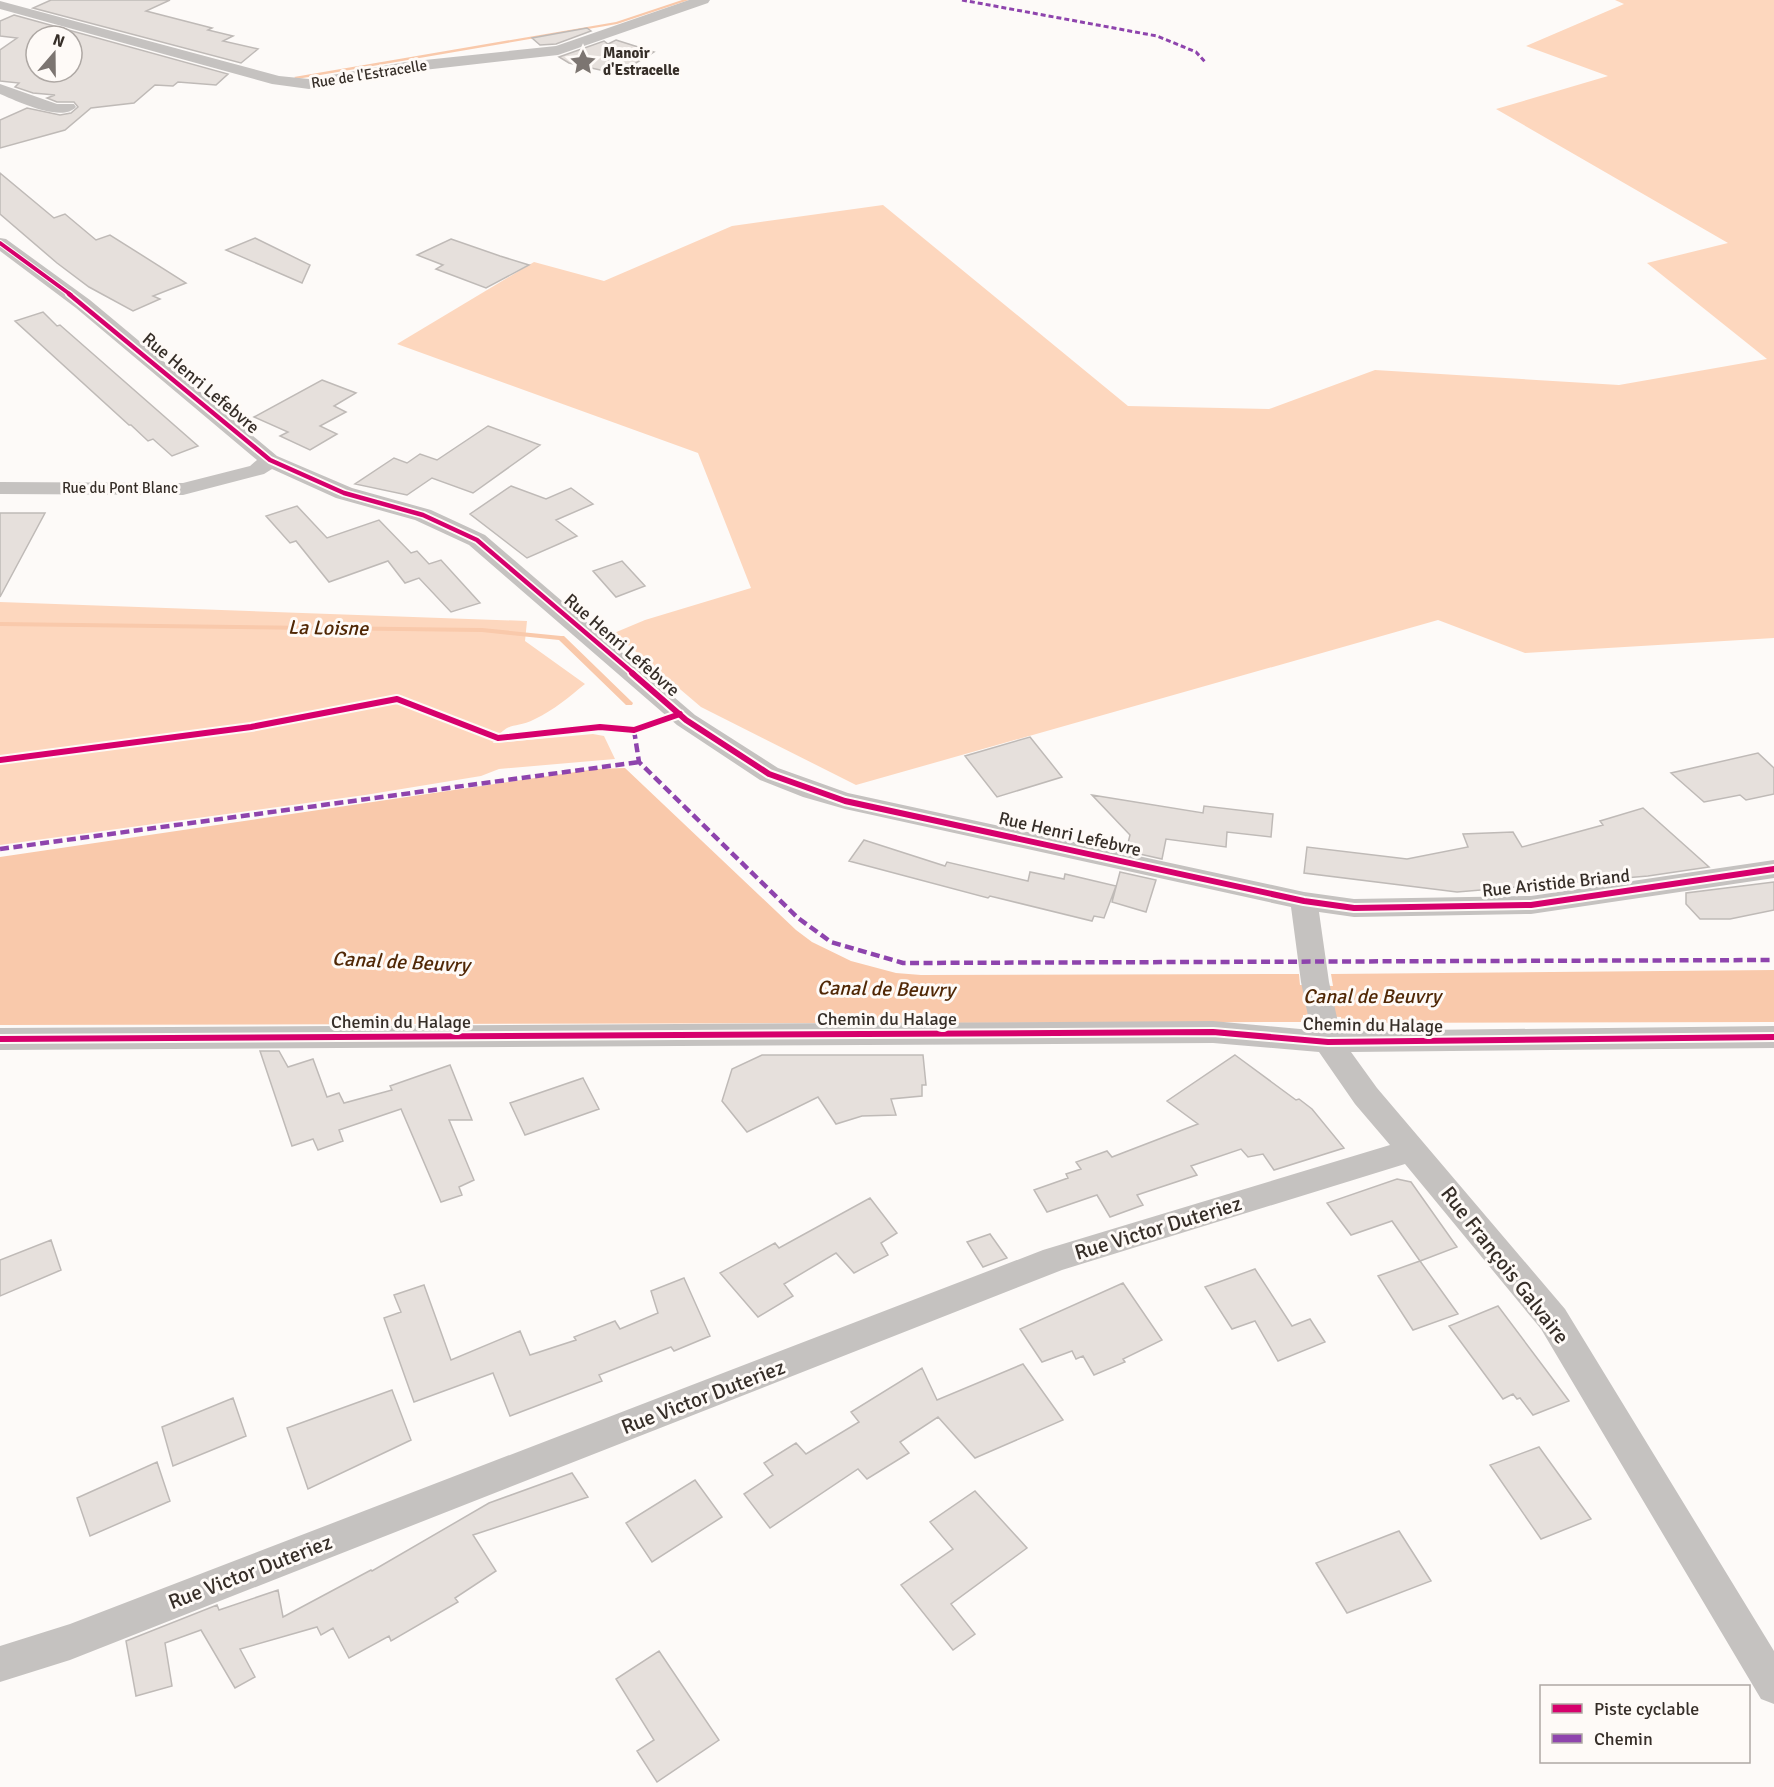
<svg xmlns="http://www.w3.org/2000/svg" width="1774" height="1787" font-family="Signika,sans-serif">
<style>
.forest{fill:#fdd7be}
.water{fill:#f9c9ab}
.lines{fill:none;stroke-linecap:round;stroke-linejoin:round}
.stream{fill:#f9c9ab;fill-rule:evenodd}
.building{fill:#e6e0dc;stroke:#bfbab7;stroke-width:1.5;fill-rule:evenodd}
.minor{fill:#c5c2c0;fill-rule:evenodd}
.quiet-far1{stroke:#8e44ad;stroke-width:3;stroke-dasharray:5 3;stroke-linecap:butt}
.quiet{stroke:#8e44ad;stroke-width:4.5;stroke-dasharray:9 4.5;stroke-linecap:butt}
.cycleway-far2-casing{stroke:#fefaf7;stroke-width:6}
.cycleway-far1-casing{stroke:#fefaf7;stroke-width:8}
.cycleway-casing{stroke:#fefaf7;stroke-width:10}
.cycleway-far2{stroke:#d6006c;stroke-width:4}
.cycleway-far1{stroke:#d6006c;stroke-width:4.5}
.cycleway{stroke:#d6006c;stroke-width:6}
.labels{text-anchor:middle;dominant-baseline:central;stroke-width:6;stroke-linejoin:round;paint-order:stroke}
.far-poi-label{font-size:15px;font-weight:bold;fill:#362e28;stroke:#fefaf7;text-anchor:start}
.far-street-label{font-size:15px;fill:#362e28;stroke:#fefaf7}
.street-label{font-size:18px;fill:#362e28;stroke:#fefaf7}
.water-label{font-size:20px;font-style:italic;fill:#502705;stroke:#fefaf7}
.near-street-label{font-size:21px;fill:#362e28;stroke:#fefaf7}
</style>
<rect width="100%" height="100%" fill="#fdfaf8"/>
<path class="forest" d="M 1615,0 L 1774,0 L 1774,638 L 1525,653 L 1438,620 L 856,785 L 701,707 L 614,633 L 645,620 L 751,588 L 698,453 L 397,344 L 534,262 L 604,281 L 732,226 L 883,205 L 1128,406 L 1269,409 L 1375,370 L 1619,385 L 1767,359 L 1647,263 L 1728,243 L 1496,109 L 1608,76 L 1526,46 L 1624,4 Z
M 0,602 L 527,621 L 525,641 L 585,684 C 569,697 554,710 535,719 C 514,730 509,719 493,743 L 593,734 L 604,736 L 615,759 L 499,769 L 481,776 L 365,795 L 0,845 Z"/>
<path class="water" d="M 625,768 L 796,930 L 812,942 L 851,961 L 896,973 L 921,975 L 1299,974 L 1300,985 L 1333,986 L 1331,974 L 1774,970 L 1774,1022 L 1342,1023 L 1341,1017 L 1303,1015 L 1303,1022 L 0,1025 L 0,857 L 596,769 Z"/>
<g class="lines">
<path class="stream" d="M 682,0 L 689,0 L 617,24 L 297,79 L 294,77 L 616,22 Z
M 0,622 L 482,628 L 561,636 L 564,636 L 633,703 L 632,705 L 626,705 L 559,640 L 482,632 L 0,626 Z"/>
</g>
<path class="building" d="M 51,0 L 170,0 L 146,11 L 212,28 L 208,30 L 233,36 L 223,41 L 258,49 L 241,63 L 33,8 Z
M 14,15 L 228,74 L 216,85 L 178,82 L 173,86 L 155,85 L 134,103 L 91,108 L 65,130 L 0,148 L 0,120 L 27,108 L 60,115 L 71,113 L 78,107 L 74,102 L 57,102 L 47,98 L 55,95 L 33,93 L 15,87 L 19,83 L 0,81 L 0,50 L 17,38 L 0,36 L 0,21 ZM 36,36 L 72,36 L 72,72 L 36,72 Z
M 587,28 L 591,31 L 556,44 L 540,45 L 532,38 Z
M 616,40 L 654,52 L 618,74 L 569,63 L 559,57 L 604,41 L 608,44 Z
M 0,173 L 54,218 L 65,214 L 96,240 L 110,235 L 186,283 L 153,296 L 160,299 L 133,311 L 89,287 L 57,263 L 0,214 Z
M 255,238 L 310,265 L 302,283 L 226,250 Z
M 451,239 L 500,256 L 529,265 L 486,288 L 436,269 L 443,265 L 417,255 Z
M 43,312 L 57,326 L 60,325 L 198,446 L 172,456 L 153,439 L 148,441 L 131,425 L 129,425 L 15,321 Z
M 322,380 L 356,393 L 334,406 L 346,412 L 320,426 L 337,434 L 310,450 L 280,436 L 288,432 L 254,417 Z
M 488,426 L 540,445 L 473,493 L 432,478 L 407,495 L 355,484 L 394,458 L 407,463 L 420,454 L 437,460 Z
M 511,486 L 546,499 L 571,488 L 593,504 L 556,520 L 577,536 L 527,558 L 470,514 Z
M 297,506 L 327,538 L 379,520 L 411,553 L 417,551 L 429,564 L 441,560 L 480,603 L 451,612 L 419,578 L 405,583 L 388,561 L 329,582 L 296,541 L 290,543 L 266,516 Z
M 0,513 L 45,513 L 0,597 Z
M 622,561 L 645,586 L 616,597 L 593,571 Z
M 1030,737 L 1062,777 L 997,797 L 965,756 Z
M 1758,753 L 1774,768 L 1774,794 L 1746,800 L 1740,795 L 1704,802 L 1671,773 Z
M 1092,795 L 1203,813 L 1204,806 L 1273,814 L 1271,837 L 1227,832 L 1226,847 L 1166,839 L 1162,859 L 1126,851 L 1130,835 Z
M 1643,808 L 1709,867 L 1648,876 L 1457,892 L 1304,873 L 1307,847 L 1407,859 L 1468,847 L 1463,834 L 1513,832 L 1522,847 L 1603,825 L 1600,821 Z
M 864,840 L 945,866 L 947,862 L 1028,881 L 1030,872 L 1064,879 L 1065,874 L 1116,886 L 1104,918 L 1094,916 L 1092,921 L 990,896 L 988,898 L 849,861 Z
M 1120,872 L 1156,880 L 1146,912 L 1112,902 Z
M 1774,882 L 1774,910 L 1730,919 L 1700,919 L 1686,904 L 1686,893 Z
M 260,1051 L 279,1051 L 288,1067 L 313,1059 L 327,1097 L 339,1093 L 344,1103 L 392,1090 L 390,1086 L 450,1065 L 472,1120 L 449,1120 L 474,1180 L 459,1187 L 462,1195 L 441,1202 L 401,1109 L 339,1130 L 343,1141 L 318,1150 L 313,1139 L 292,1146 Z
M 762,1055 L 923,1055 L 926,1085 L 922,1085 L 922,1096 L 891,1099 L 896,1115 L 862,1116 L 836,1124 L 818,1097 L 747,1132 L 722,1101 L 732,1069 Z
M 1235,1055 L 1296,1100 L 1299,1099 L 1312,1109 L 1344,1148 L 1274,1170 L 1263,1154 L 1248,1157 L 1241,1149 L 1191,1166 L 1197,1175 L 1137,1195 L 1143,1205 L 1110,1217 L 1097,1195 L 1047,1212 L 1034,1190 L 1068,1178 L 1066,1174 L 1081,1169 L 1076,1162 L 1107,1151 L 1112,1157 L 1198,1124 L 1167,1101 Z
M 583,1078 L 599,1109 L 525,1135 L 510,1103 Z
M 1397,1179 L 1411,1182 L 1457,1247 L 1420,1261 L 1392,1221 L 1351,1235 L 1327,1203 Z
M 870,1198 L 897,1233 L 881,1243 L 888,1255 L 854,1273 L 836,1253 L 784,1284 L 793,1296 L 758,1317 L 720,1273 L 775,1243 L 779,1248 Z
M 990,1234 L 1007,1258 L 983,1267 L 967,1242 Z
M 51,1240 L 61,1270 L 0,1296 L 0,1260 Z
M 1420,1261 L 1458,1314 L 1413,1330 L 1378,1276 Z
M 1255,1269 L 1292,1326 L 1310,1319 L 1325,1342 L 1278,1361 L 1255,1321 L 1232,1329 L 1205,1287 Z
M 684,1278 L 710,1336 L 674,1351 L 671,1347 L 599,1375 L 602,1381 L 510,1416 L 493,1373 L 414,1402 L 384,1318 L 401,1312 L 394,1295 L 424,1285 L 451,1360 L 520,1331 L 530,1355 L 576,1340 L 574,1337 L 615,1321 L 620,1329 L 658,1313 L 651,1291 Z
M 1123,1283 L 1162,1340 L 1123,1359 L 1125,1362 L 1094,1375 L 1083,1356 L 1076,1359 L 1072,1351 L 1042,1362 L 1020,1329 Z
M 1498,1306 L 1546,1370 L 1569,1401 L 1533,1415 L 1520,1398 L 1517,1399 L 1513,1394 L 1503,1399 L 1449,1326 Z
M 1023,1364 L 1063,1420 L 975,1458 L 938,1417 L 900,1442 L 909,1453 L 867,1479 L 858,1469 L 770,1528 L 744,1494 L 773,1475 L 764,1463 L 796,1443 L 806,1454 L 859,1422 L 851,1412 L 922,1368 L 937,1400 Z
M 392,1390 L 411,1440 L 308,1489 L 287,1428 Z
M 233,1398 L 246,1436 L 173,1466 L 162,1427 Z
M 1539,1447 L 1591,1519 L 1541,1539 L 1490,1465 Z
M 157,1462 L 170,1501 L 90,1536 L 77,1498 Z
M 572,1473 L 588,1497 L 473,1535 L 496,1571 L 455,1598 L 458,1602 L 391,1641 L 389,1636 L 349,1658 L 333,1628 L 321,1635 L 317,1627 L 240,1649 L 255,1677 L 235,1688 L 201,1630 L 165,1643 L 172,1686 L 136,1696 L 126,1641 L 217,1605 L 219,1610 L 278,1590 L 283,1617 L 371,1570 L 372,1571 L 489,1503 Z
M 695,1480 L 722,1517 L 652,1562 L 626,1523 Z
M 975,1491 L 1027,1548 L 951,1604 L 975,1634 L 953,1650 L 901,1585 L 953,1549 L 930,1522 Z
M 1399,1531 L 1431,1581 L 1347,1613 L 1316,1563 Z
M 659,1651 L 719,1740 L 657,1782 L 637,1751 L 654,1740 L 616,1679 Z"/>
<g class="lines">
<path class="minor" d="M 689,0 L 710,0 L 708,3 L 558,55 L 406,72 L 309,89 L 272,84 L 0,9 L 0,1 L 279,76 L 309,79 L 406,62 L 556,46 Z
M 0,84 L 57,104 L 74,104 L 76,107 C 62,123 17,101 0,94 Z
M 0,238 L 6,239 L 90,300 L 277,456 L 352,488 L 431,510 L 485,535 L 695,715 L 778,768 L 848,793 L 1304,892 L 1354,899 L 1531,896 L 1774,860 L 1774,878 L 1531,914 L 1354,917 L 1319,912 L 1329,982 L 1340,1031 L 1774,1026 L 1774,1048 L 1351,1052 L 1377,1088 L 1565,1309 L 1774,1651 L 1774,1704 L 1761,1699 L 1541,1329 L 1405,1164 L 1062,1270 L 70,1660 L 0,1682 L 0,1646 L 70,1624 L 1043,1250 L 1390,1145 L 1355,1104 L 1319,1052 L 1213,1043 L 0,1050 L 0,1028 L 1213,1021 L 1311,1030 L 1301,982 L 1291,907 L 845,809 L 803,797 L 760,780 L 677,725 L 469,545 L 415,520 L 336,498 L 272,469 L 264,474 L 183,495 L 0,494 L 0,482 L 183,483 L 250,466 L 257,460 L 76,308 L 0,251 Z"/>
<path class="quiet-far1" d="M 962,0 L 1157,36 L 1196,52 L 1206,63"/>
<path class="quiet" d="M 634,730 L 639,762 L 798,918 L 831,942 L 903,963 L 1774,960
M 0,849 L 639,762"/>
<defs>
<path id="cycleway-far2" d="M 0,243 L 71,295"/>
<path id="cycleway-far1" d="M 69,294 L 270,460 L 344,493 L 423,515 L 477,540 L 634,674"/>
<path id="cycleway" d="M 632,673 L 686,720 L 769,774 L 845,801 L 1304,901 L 1354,908 L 1531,905 L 1774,869
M 0,760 L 251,727 L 397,699 L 498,738 L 600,727 L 634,730 L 680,714
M 0,1039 L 1213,1032 L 1328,1042 L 1774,1037"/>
</defs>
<use href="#cycleway-far2" class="cycleway-far2-casing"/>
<use href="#cycleway-far1" class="cycleway-far1-casing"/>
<use href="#cycleway" class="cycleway-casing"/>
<use href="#cycleway-far2" class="cycleway-far2"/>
<use href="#cycleway-far1" class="cycleway-far1"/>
<use href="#cycleway" class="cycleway"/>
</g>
<defs>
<symbol id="sight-bare" viewBox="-9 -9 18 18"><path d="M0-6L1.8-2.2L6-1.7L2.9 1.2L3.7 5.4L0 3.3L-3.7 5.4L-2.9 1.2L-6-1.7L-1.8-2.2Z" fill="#7c7571" stroke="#fefaf7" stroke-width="2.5" paint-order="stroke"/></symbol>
</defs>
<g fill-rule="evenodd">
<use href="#sight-bare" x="564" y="43" width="38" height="38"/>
</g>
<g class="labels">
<g class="far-poi-label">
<text x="603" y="53">Manoir<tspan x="603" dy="17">d'Estracelle</tspan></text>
</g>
<g class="far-street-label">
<text transform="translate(369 74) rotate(-9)">Rue de l'Estracelle</text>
<text x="120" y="488">Rue du Pont Blanc</text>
</g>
<g class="street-label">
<text transform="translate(201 383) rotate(40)">Rue Henri Lefebvre</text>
<text transform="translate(622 645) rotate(41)">Rue Henri Lefebvre</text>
<text transform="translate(1070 834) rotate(13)">Rue Henri Lefebvre</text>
<text transform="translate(1556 883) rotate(-6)">Rue Aristide Briand</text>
<text x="887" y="1019">Chemin du Halage</text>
<text x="401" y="1022">Chemin du Halage</text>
<text transform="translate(1373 1025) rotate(1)">Chemin du Halage</text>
</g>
<g class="water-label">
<text transform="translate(328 628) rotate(1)">La Loisne</text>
<text transform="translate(401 962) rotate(3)">Canal de Beuvry</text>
<text transform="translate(886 989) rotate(1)">Canal de Beuvry</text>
<text x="1372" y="996">Canal de Beuvry</text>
</g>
<g class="near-street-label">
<text transform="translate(1158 1228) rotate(-17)">Rue Victor Duteriez</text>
<text transform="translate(1505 1265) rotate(52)">Rue François Galvaire</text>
<text transform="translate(703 1397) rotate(-21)">Rue Victor Duteriez</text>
<text transform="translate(250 1572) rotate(-21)">Rue Victor Duteriez</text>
</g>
</g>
<rect x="1540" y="1685" width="210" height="78" fill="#fefaf7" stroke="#aea8a4" stroke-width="1.5"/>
<rect x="1552" y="1704" width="30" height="9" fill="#d6006c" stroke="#aea8a4" stroke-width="1.5"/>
<text x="1594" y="1715" font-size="18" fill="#362e28">Piste cyclable</text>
<rect x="1552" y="1734" width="30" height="9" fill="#8e44ad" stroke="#aea8a4" stroke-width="1.5"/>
<text x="1594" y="1745" font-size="18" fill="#362e28">Chemin</text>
<g transform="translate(54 54) rotate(20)"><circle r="28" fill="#fefaf7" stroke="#aea8a4" stroke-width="1.5"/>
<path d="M0-4.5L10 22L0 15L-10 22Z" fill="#7c7571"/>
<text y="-9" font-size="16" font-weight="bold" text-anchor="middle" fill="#362e28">N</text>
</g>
</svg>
